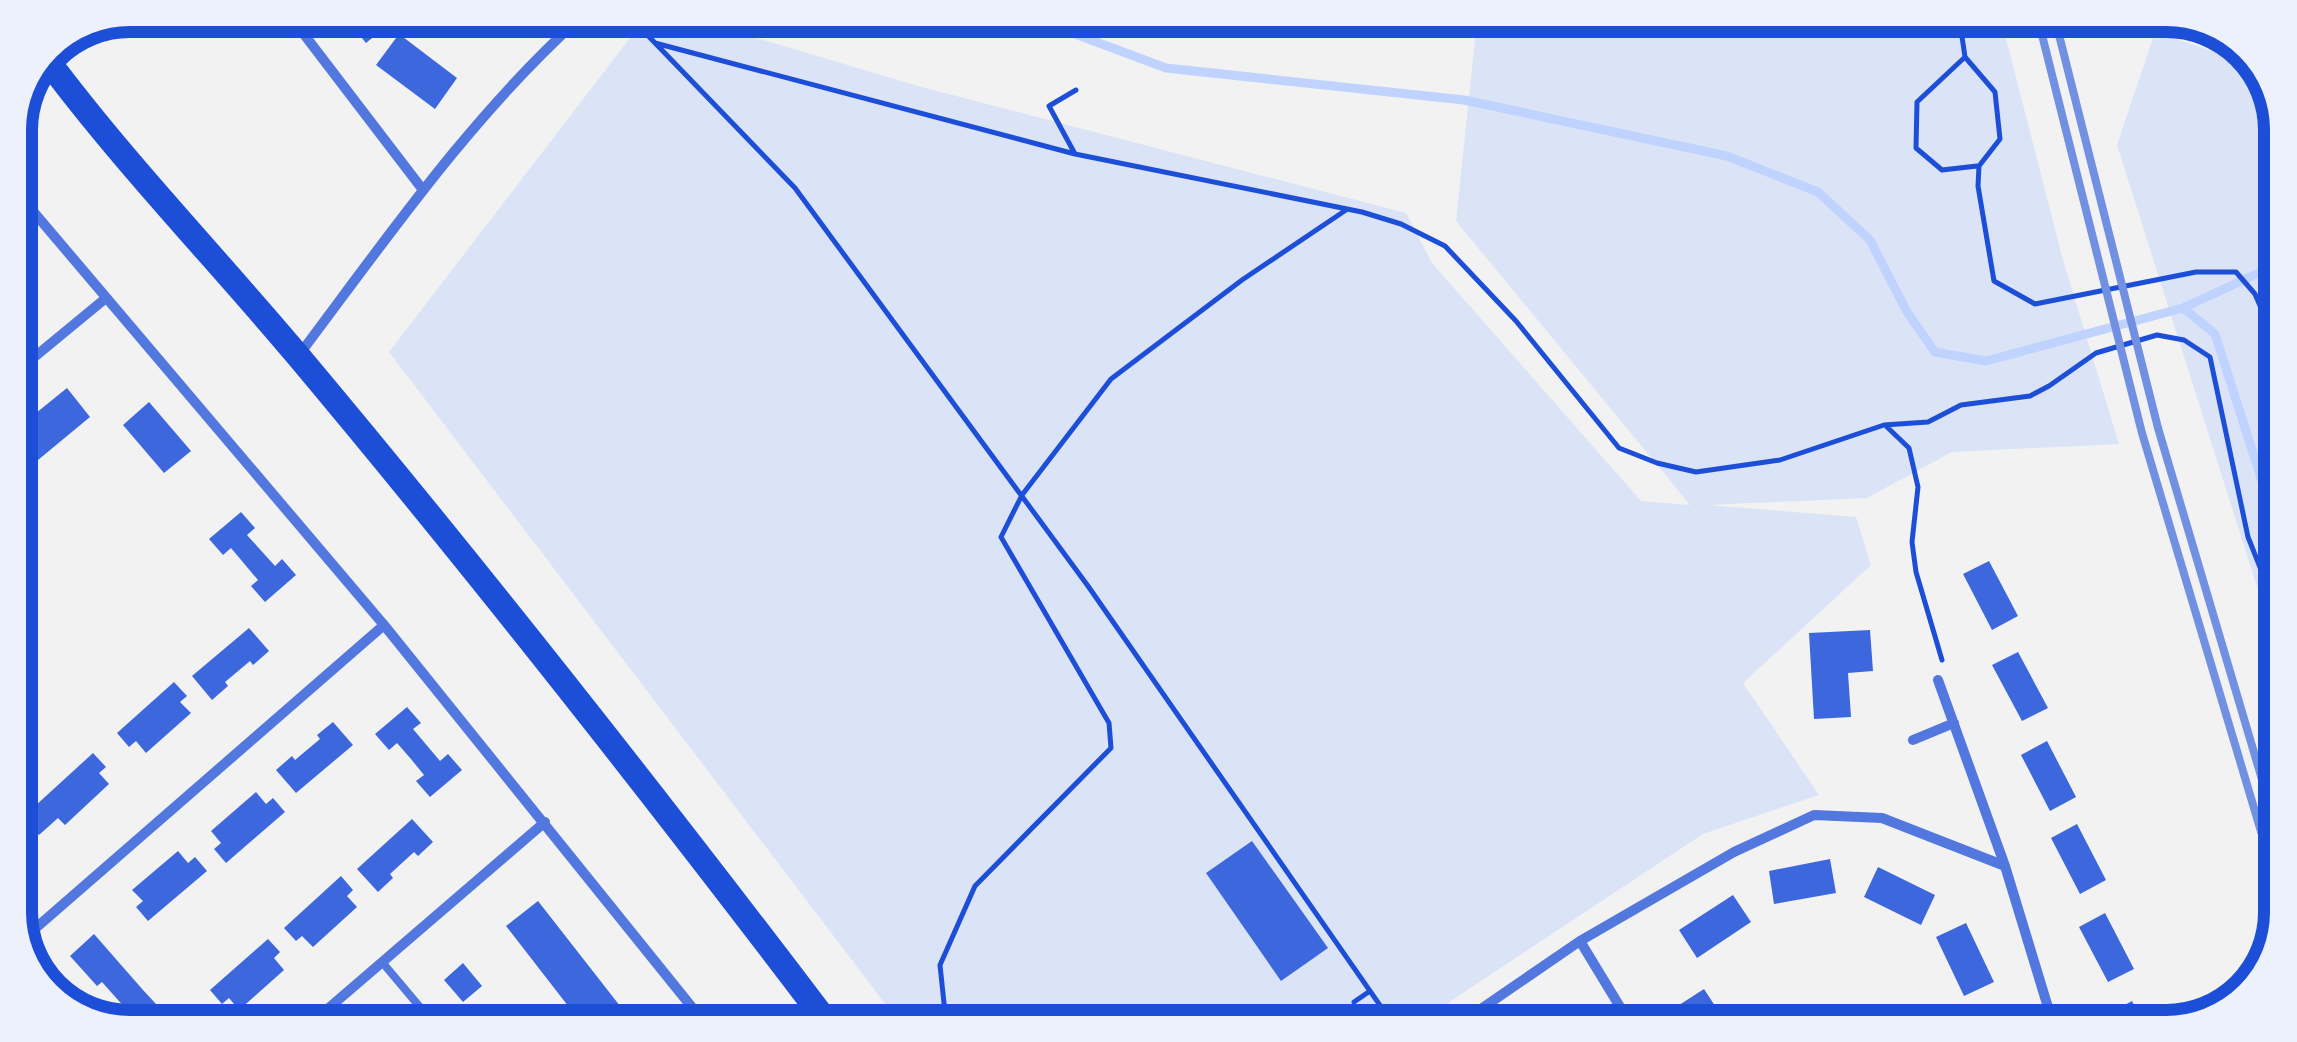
<svg xmlns="http://www.w3.org/2000/svg" width="2297" height="1042" font-family="'Public Sans',sans-serif">
<style>
.green{fill:#dbe4f7}
.lines{fill:none;stroke-linecap:round;stroke-linejoin:round}
.stream{stroke:#bfd3fe;stroke-width:9}
.building{fill:#3d67dc}
.path{stroke:#1d4ed8;stroke-width:5}
.service{stroke:#5277de;stroke-width:8}
.minor{stroke:#5277de;stroke-width:10}
.primary{stroke:#1d4ed8;stroke-width:25}
.rail{stroke:#7290e2;stroke-width:8}
.rim{fill:none;stroke:#1d4ed8;stroke-width:12}
</style>
<rect width="100%" height="100%" fill="#f2f2f2"/>
<path class="green" d="M 646,17 L 686,17 L 918,86 L 1406,213 L 1432,263 L 1641,501 L 1690,505 L 1456,221 L 1477,21 L 2002,23 L 2063,260 L 2119,444 L 1952,452 L 1867,498 L 1708,505 L 1856,517 L 1871,565 L 1743,683 L 1819,795 L 1703,834 L 1416,1024 L 899,1022 L 389,352 Z
M 2155,32 L 2263,68 L 2282,122 L 2276,647 L 2117,145 Z"/>
<g class="lines">
<path class="stream" d="M 1035,19 L 1166,68 L 1464,100 L 1727,156 L 1818,192 L 1870,240 L 1907,312 L 1935,352 L 1986,361 L 2183,308 L 2215,334 L 2277,528
M 2183,308 L 2280,263"/>
</g>
<path class="building" d="M 344,16 L 389,16 L 393,21 L 366,43 Z
M 399,34 L 457,78 L 435,109 L 376,65 Z
M 67,388 L 90,417 L 15,479 L 15,430 Z
M 149,402 L 191,451 L 164,473 L 123,425 Z
M 241,512 L 255,528 L 247,535 L 275,566 L 282,559 L 296,575 L 265,602 L 251,586 L 258,580 L 231,548 L 223,555 L 209,539 Z
M 1989,561 L 2018,616 L 1992,630 L 1963,574 Z
M 249,628 L 269,651 L 253,665 L 250,661 L 237,672 L 225,682 L 228,686 L 212,700 L 192,676 Z
M 1870,630 L 1873,671 L 1848,673 L 1851,717 L 1814,719 L 1809,633 Z
M 2018,652 L 2048,708 L 2022,721 L 1992,665 Z
M 174,682 L 187,696 L 180,702 L 191,713 L 146,753 L 136,741 L 129,747 L 117,733 Z
M 407,707 L 421,723 L 413,729 L 440,761 L 448,754 L 462,770 L 430,797 L 416,781 L 424,775 L 411,759 L 397,743 L 389,750 L 375,734 Z
M 333,722 L 353,745 L 296,793 L 276,770 L 292,756 L 295,760 L 320,739 L 317,735 Z
M 2047,741 L 2076,797 L 2050,811 L 2021,755 Z
M 93,753 L 106,767 L 99,773 L 109,784 L 65,825 L 58,818 L 39,835 L 23,817 Z
M 256,792 L 266,804 L 273,798 L 285,812 L 226,863 L 214,849 L 221,843 L 211,831 Z
M 412,819 L 433,842 L 418,856 L 414,852 L 390,874 L 393,878 L 378,892 L 357,869 Z
M 2077,824 L 2106,880 L 2080,894 L 2051,838 Z
M 1252,841 L 1328,948 L 1281,981 L 1206,873 Z
M 178,851 L 188,863 L 195,857 L 207,871 L 148,921 L 136,907 L 143,901 L 132,890 Z
M 1830,859 L 1836,893 L 1774,904 L 1769,871 Z
M 1878,867 L 1935,895 L 1921,925 L 1864,897 Z
M 341,876 L 353,890 L 347,896 L 357,907 L 313,947 L 302,936 L 296,941 L 284,928 Z
M 1733,895 L 1751,922 L 1697,958 L 1679,930 Z
M 538,901 L 620,1006 L 602,1020 L 579,1020 L 506,926 Z
M 2105,913 L 2134,969 L 2108,982 L 2079,927 Z
M 1966,923 L 1994,982 L 1964,996 L 1936,937 Z
M 94,934 L 143,990 L 169,1018 L 134,1018 L 102,982 L 97,986 L 70,956 Z
M 268,939 L 280,952 L 274,958 L 284,970 L 239,1010 L 229,998 L 222,1004 L 210,990 Z
M 463,963 L 482,986 L 463,1002 L 444,980 Z
M 1704,989 L 1721,1015 L 1727,1025 L 1687,1025 L 1676,1007 Z
M 2132,1001 L 2145,1027 L 2112,1027 L 2106,1015 Z
M 1999,1012 L 2004,1026 L 1973,1026 L 1971,1021 Z"/>
<g class="lines">
<path class="path" d="M 630,17 L 795,188 L 1088,586 L 1393,1024
M 1960,23 L 1965,57 L 1995,92 L 2000,139 L 1979,166 L 1978,186 L 1994,281 L 2035,304 L 2196,272 L 2236,272 L 2255,294 L 2279,350
M 655,43 L 1075,154 L 1362,212 L 1401,224 L 1445,246 L 1516,321 L 1619,448 L 1657,463 L 1696,472 L 1780,460 L 1884,425 L 1928,422 L 1961,405 L 2030,396 L 2049,386 L 2096,353 L 2157,335 L 2184,340 L 2210,357 L 2248,537 L 2277,610
M 1965,57 L 1917,102 L 1916,148 L 1942,170 L 1977,166
M 1075,154 L 1049,106 L 1076,90
M 1887,427 L 1909,448 L 1918,487 L 1912,542 L 1916,572 L 1942,660
M 1354,1002 L 1370,991
M 946,1022 L 940,965 L 975,886 L 1111,748 L 1109,723 L 1001,537 L 1022,495 L 1111,379 L 1242,280 L 1346,210"/>
<path class="service" d="M 382,962 L 430,1019"/>
<path class="minor" d="M 290,16 L 423,190
M 15,190 L 384,625 L 703,1021
M 299,355 C 387,238 472,115 581,17
M 15,373 L 106,298
M 1938,680 L 2005,866 L 2054,1027
M 1913,740 L 1954,723
M 22,940 L 384,625
M 1580,941 L 1631,1025
M 29,959 L 58,995
M 316,1019 L 545,822
M 1459,1024 L 1580,941 L 1734,852 L 1814,815 L 1882,818 L 2005,866"/>
<path class="primary" d="M 45,57 C 123,162 215,257 299,357 C 481,574 655,796 826,1021"/>
<path class="rail" d="M 2039,23 L 2142,433 L 2274,875
M 2056,23 L 2158,428 L 2274,820"/>
</g>
<path d="M0 0H2297V1042H0ZM130 32H2166A98 98 0 0 1 2264 130V912A98 98 0 0 1 2166 1010H130A98 98 0 0 1 32 912V130A98 98 0 0 1 130 32Z" fill="#edf1fc" fill-rule="evenodd"/>
<path class="rim" d="M130 32H2166A98 98 0 0 1 2264 130V912A98 98 0 0 1 2166 1010H130A98 98 0 0 1 32 912V130A98 98 0 0 1 130 32Z"/>
</svg>
